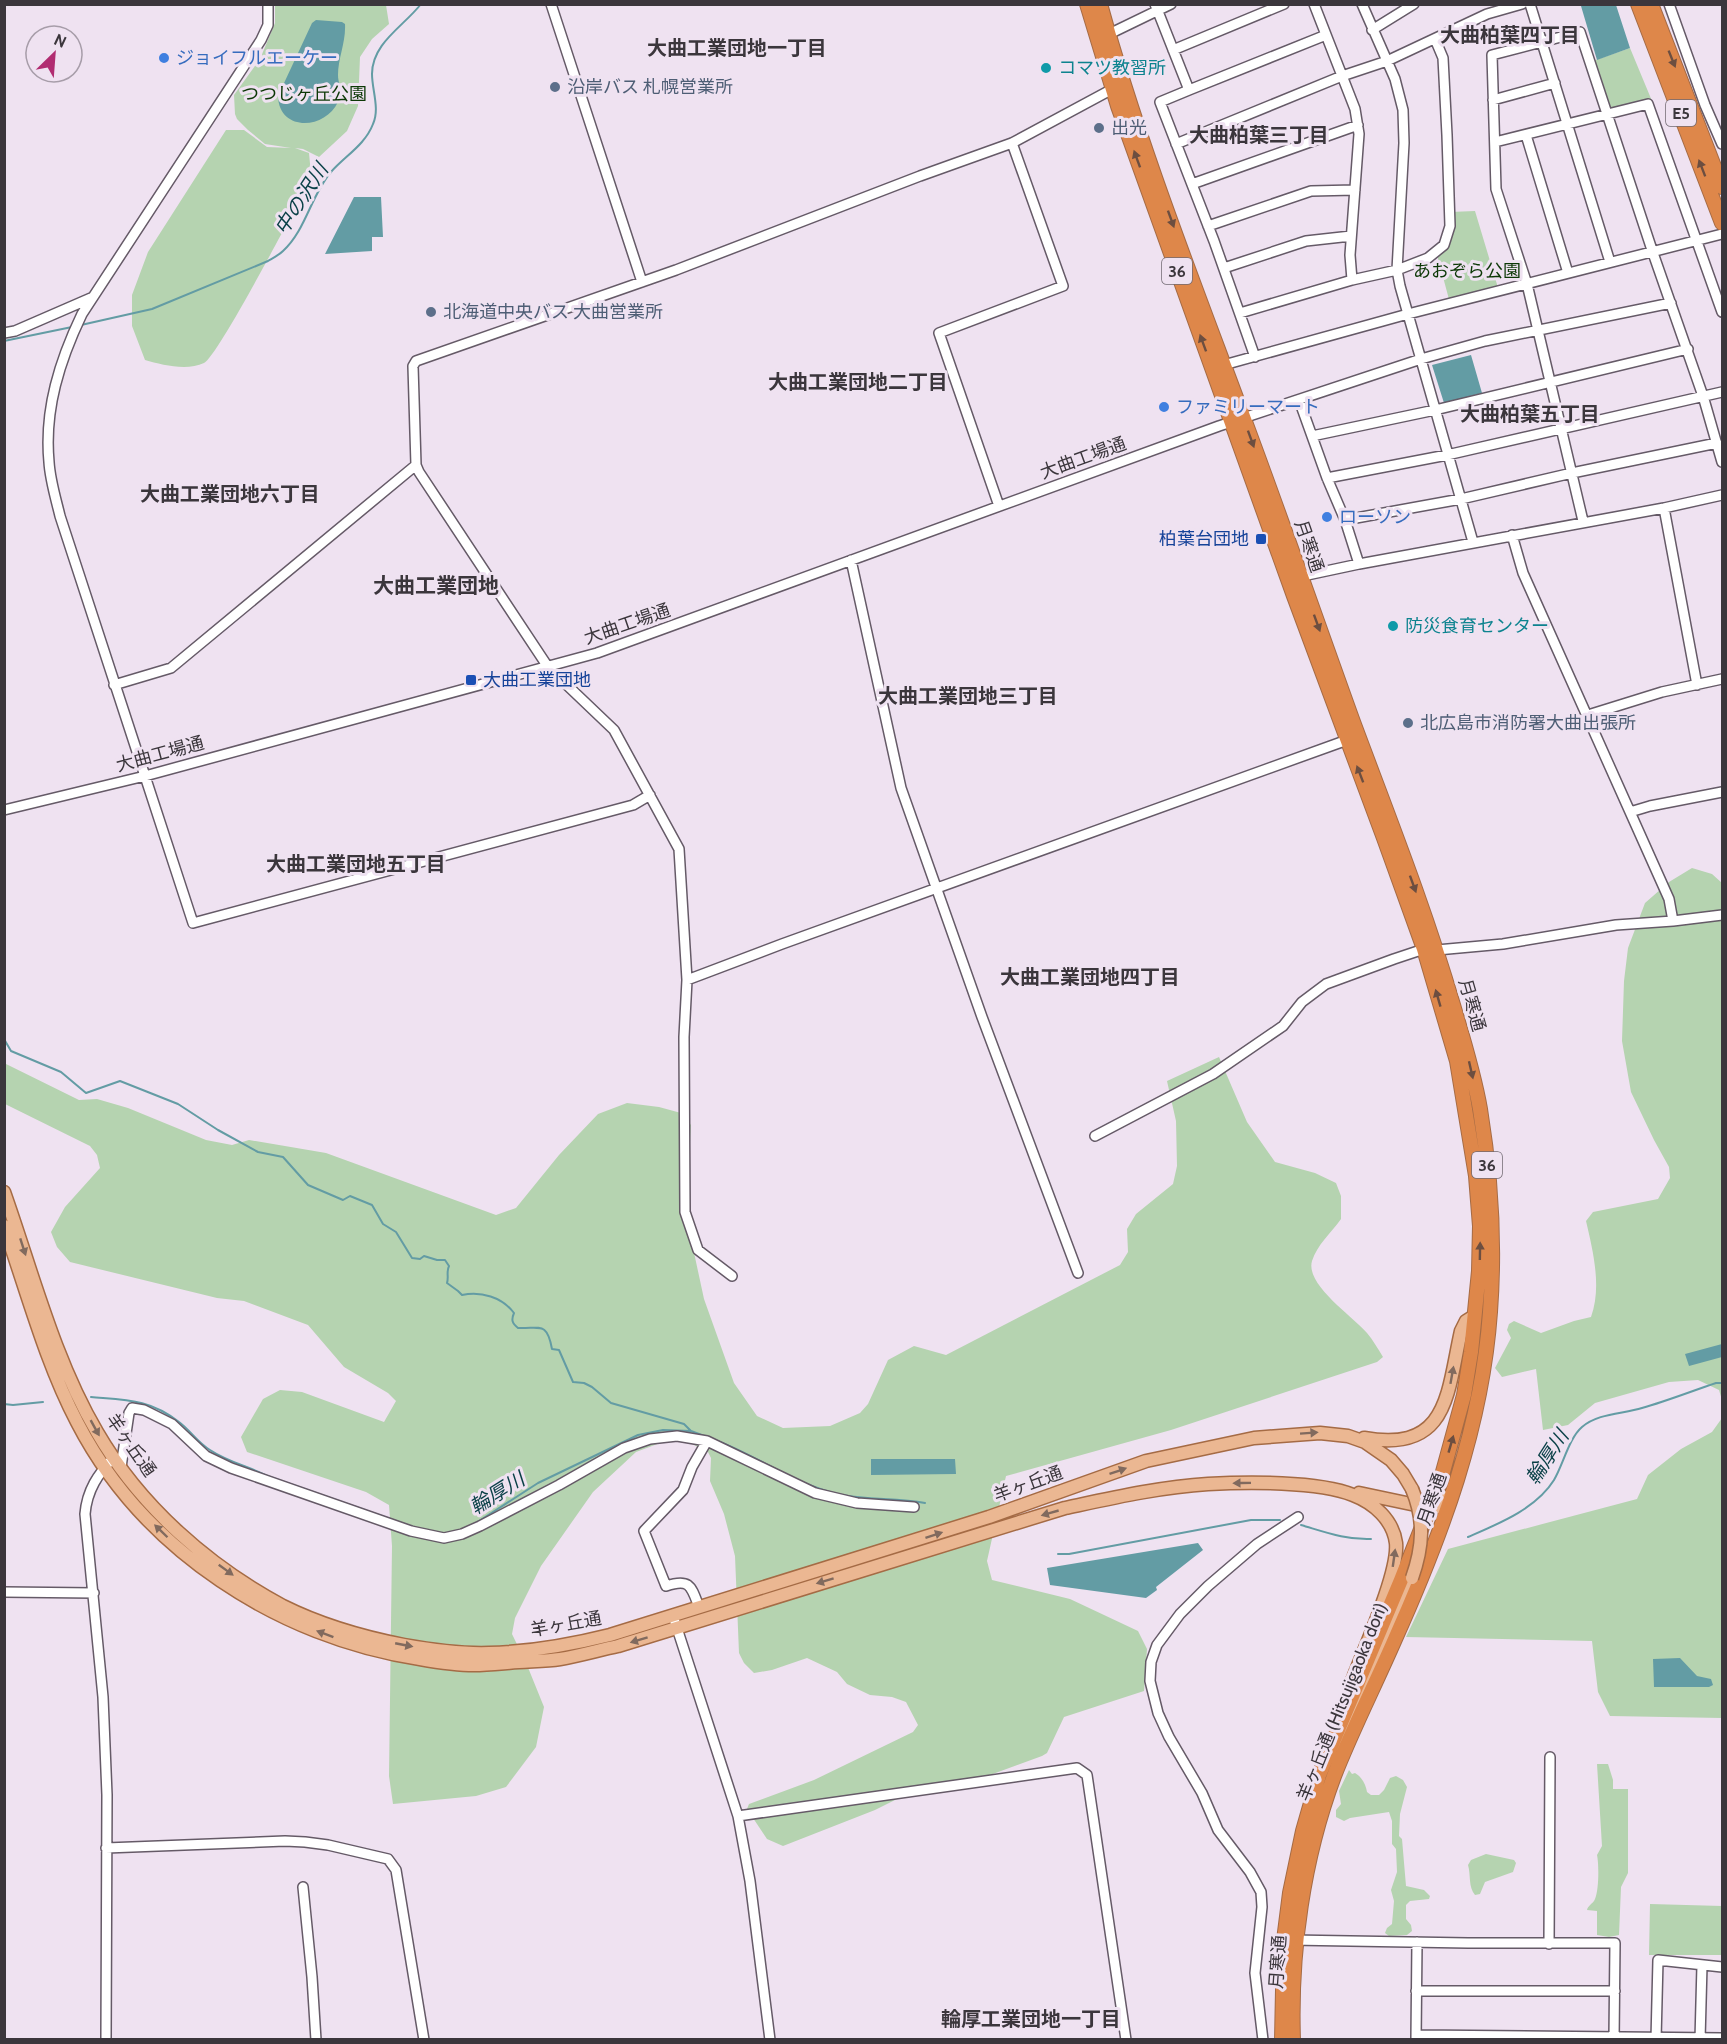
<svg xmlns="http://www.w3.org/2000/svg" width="1727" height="2044" font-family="Cabin,'Noto Sans JP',sans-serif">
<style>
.green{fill:#b5d3b0}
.water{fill:#639ca4}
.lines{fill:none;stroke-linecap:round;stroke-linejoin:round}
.stream{stroke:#639ca4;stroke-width:2}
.minor-casing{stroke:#655a67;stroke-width:12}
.major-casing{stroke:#a56b45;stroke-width:15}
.highway-casing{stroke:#a56b45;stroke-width:16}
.minor{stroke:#fff;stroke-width:9}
.major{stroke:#ebb792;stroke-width:12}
.highway{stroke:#de874a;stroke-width:14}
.major-bridge-casing{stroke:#a56b45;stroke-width:15;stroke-linecap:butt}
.major-bridge{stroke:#ebb792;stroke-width:12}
.oneway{fill:#6c4e40}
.oneway2{fill:#816a5e}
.shop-dot{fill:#3f7fe0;stroke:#efe2f1;stroke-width:2}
.culture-dot{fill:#0f9aa8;stroke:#efe2f1;stroke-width:2}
.service-dot{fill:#5c6f8a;stroke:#efe2f1;stroke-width:2}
.transit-dot{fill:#1a4fb4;stroke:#efe2f1;stroke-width:2}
.labels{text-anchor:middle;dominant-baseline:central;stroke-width:6;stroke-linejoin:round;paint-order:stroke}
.shield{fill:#efe2f1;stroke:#716a72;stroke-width:1.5}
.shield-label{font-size:16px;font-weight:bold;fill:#3b363c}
.shop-label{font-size:18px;fill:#366cbe;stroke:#efe2f1;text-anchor:start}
.culture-label{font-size:18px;fill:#0d838f;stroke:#efe2f1;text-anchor:start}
.service-label{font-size:18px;fill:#4e5e75;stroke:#efe2f1;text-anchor:start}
.park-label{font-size:18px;fill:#0c3806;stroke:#efe2f1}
.street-label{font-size:18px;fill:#3b363c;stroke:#efe2f1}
.transit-label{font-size:18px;fill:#164399;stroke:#efe2f1;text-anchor:end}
.neighbourhood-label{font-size:20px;font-weight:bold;fill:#3b363c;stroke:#efe2f1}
.water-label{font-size:20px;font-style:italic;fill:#083f46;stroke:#efe2f1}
.quarter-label{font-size:21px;font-weight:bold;fill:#3b363c;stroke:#efe2f1}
</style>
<rect width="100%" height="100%" fill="#efe2f1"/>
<path class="green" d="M 275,5 L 386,5 L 389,24 L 372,39 L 360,57 L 358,106 L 347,131 L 319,157 L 303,149 L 295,148 L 309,153 L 311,174 L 305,191 C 291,215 218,356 204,363 C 187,371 162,365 145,360 L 132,326 L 132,295 L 148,252 L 226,130 L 244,130 L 267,147 L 291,148 L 265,144 L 248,130 L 237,119 L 235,114 L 234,95 L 260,59 L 275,23 Z
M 1630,48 L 1652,101 L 1648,104 L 1607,114 L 1590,62 Z
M 1475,211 L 1499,291 L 1450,303 L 1436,251 L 1444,245 L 1450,212 Z
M 1692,868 L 1712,874 L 1722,883 L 1722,1400 L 1719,1390 L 1698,1380 L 1669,1382 L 1595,1403 L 1568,1425 L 1543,1430 L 1536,1369 L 1502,1377 L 1495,1368 L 1511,1338 L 1507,1330 L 1509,1324 L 1514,1321 L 1541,1333 L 1574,1321 L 1591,1317 C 1602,1287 1593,1251 1586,1221 L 1593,1212 L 1658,1199 L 1670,1178 L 1669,1167 L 1654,1140 L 1631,1092 L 1622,1041 L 1624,981 L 1628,948 L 1645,903 L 1669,882 Z
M 1219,1057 L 1247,1122 L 1275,1162 L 1315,1173 L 1336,1183 L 1341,1196 L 1341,1219 C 1331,1233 1317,1245 1312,1261 C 1305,1285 1354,1317 1367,1333 C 1373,1340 1378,1349 1383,1357 L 1377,1362 L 1171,1430 L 1006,1476 L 987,1561 L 992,1580 L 1070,1599 L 1138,1631 L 1147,1649 L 1144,1691 L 1064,1717 L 1047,1753 L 1042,1756 L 960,1786 L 927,1784 L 875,1810 L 783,1846 L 767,1839 L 747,1809 L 749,1804 L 814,1780 L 913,1732 L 918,1725 L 906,1702 L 892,1697 L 870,1695 L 847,1684 L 837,1672 L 807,1658 L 772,1670 L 754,1673 L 744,1663 L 739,1653 L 735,1556 L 724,1514 L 710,1481 L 711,1458 L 708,1452 L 682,1439 L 668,1440 L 636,1452 L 593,1492 L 541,1566 L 515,1618 L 512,1634 L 527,1665 L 544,1707 L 536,1747 L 506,1787 L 476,1796 L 393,1804 L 389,1776 L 392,1546 L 389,1505 L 366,1492 L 247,1452 L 241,1437 L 263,1399 L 280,1390 L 302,1392 L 384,1422 L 396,1401 L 388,1393 L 344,1367 L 308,1325 L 244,1301 L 217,1298 L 70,1262 L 57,1247 L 51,1232 L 65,1207 L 100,1168 L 97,1155 L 90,1146 L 5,1104 L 4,1063 L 79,1100 L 97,1099 L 128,1108 L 206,1140 L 232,1145 L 249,1140 L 326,1153 L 496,1215 L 516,1208 L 559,1155 L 598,1114 L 627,1103 L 659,1107 L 681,1113 L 691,1125 L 687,1193 L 690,1234 L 704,1299 L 734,1383 L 757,1416 L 783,1428 L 830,1426 L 860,1413 L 868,1404 L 888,1360 L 914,1346 L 946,1355 L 1120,1265 L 1128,1252 L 1127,1229 L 1136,1214 L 1173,1184 L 1177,1166 L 1176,1121 L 1167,1081 Z
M 1722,1418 L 1722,1718 L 1610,1716 L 1598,1692 L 1592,1641 L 1406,1637 L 1448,1549 L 1637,1499 L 1648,1475 L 1681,1449 L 1712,1432 Z
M 1597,1764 L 1608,1764 L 1613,1780 L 1613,1789 L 1628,1789 L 1628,1873 L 1621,1887 L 1619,1935 L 1609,1937 L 1597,1935 L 1597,1911 L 1587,1910 C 1588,1905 1593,1904 1595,1899 C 1599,1890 1599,1864 1597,1855 L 1602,1846 Z
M 1349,1770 L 1352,1774 L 1355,1773 C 1362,1777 1366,1785 1367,1792 L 1371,1795 L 1379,1795 L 1384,1790 L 1390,1778 L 1396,1776 L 1403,1780 L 1407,1787 L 1400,1814 L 1399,1836 L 1402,1839 L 1406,1886 L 1424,1890 L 1430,1896 L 1429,1899 L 1410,1901 L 1406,1905 L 1406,1919 L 1411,1925 L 1412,1931 L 1407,1935 L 1389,1936 L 1385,1933 L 1387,1928 L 1392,1924 L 1394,1901 L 1391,1890 L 1397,1872 L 1396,1849 L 1392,1844 L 1392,1821 L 1389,1812 L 1350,1818 L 1344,1821 L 1336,1817 L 1336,1810 L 1341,1804 L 1339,1791 Z
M 1486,1854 L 1514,1860 L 1516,1863 L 1513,1872 L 1485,1882 L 1480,1894 L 1475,1895 C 1468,1887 1471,1875 1468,1865 L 1471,1860 Z
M 1650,1904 L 1722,1906 L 1722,1955 L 1649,1955 Z"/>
<path class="water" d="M 1587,5 L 1616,5 L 1630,48 L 1597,60 L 1581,6 Z
M 316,20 L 342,22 L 345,24 C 346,42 338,58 338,75 C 338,87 345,87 338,102 C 325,130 279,132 278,96 L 312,23 Z
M 354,197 L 381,197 L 383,237 L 372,237 L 372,251 L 325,254 Z
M 1471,355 L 1482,393 L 1444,403 L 1432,365 Z
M 1722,1344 L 1722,1357 L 1689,1366 L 1685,1354 Z
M 871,1459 L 955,1459 L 956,1474 L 871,1475 Z
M 1198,1543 L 1203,1550 L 1156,1587 L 1157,1590 L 1146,1598 L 1050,1585 L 1047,1568 Z
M 1680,1658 L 1697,1676 L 1711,1679 L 1713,1685 L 1709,1687 L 1654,1687 L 1653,1659 Z"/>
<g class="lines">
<path class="stream" d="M 81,325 L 152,309 L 268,261 C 273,258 279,255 283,251 C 306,230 311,195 331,172 C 345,156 365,145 373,124 C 380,109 372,90 372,74 C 372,43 404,26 421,4
M 4,341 L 72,327
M 4,1039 L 11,1051 L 61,1072 L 86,1093 L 120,1081 L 178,1104 L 218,1130 L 258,1152 L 283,1157 L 308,1185 L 343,1200 L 350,1196 L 372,1205 L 383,1224 L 396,1232 L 412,1258 L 420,1259 L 424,1256 L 437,1260 L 445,1260 L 449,1266 C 446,1272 449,1277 447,1283 L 458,1291 L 462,1295 C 481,1291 502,1297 514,1313 C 511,1320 512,1323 518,1328 C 540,1329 547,1321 552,1349 L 559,1350 L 573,1382 L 584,1383 L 592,1387 L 611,1403 L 684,1424 L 691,1431
M 91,1397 C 126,1400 150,1399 179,1422 C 190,1430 198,1443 210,1450 C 228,1462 250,1467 270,1477 L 416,1528
M 4,1404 L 13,1405 L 43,1402
M 715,1440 C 758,1456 797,1486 842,1495 C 869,1500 898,1498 925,1503
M 476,1523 L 538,1483 L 638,1435 L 663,1430 L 691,1431 L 707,1437
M 1301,1525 C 1325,1532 1346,1540 1371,1539
M 1468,1537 C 1498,1524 1536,1509 1554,1480 C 1563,1465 1569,1438 1582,1427 C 1598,1413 1623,1414 1642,1408 C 1667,1401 1692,1391 1716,1383 L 1722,1383
M 1058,1554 L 1069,1554 L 1251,1520 L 1280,1520"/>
<defs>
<path id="minor" d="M 268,4 L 268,25 L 261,40 L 82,314 C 60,360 44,409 49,462 C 50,480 56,499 60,516 L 193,923 L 633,805 L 650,795
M 551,4 L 642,282
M 1155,4 L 1189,90 L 1160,102 L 1214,241 L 1255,357
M 1314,4 L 1355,109 L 1359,134 L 1350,255 L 1352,280
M 1362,4 L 1395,79 L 1403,110 L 1404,143 L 1397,270 L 1400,286 L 1473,542
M 1530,4 L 1610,262
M 1669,4 L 1705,105 L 1722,144
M 1372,30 L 1414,4
M 1105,36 L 1171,4
M 1173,50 L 1284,4
M 1189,90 L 1326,35
M 1493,100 L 1555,83
M 1526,135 L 1568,273
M 1495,142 L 1648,104 L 1722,312
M 1176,144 L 1342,76 L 1387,61 L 1487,14 L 1522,4
M 1192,184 L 1358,125
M 1208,226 L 1311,191 L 1355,190
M 1224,268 L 1306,241 L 1351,236
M 1240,313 L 1352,280 L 1397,270 L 1428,258 L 1444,245 L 1450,226 L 1447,135 L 1443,58 L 1435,39
M 4,333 L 15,331 L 91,298
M 1220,366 L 1408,314 L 1722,234
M 1299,400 L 1327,478 L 1345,520 L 1359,564
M 1312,436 L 1435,410 L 1688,349
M 1327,478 L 1447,455 L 1722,392
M 999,506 L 939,333 L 1063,286 L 1012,143
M 1664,508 L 1697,685
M 1345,520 L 1461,499 L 1572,473 L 1717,443
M 1583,521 L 1527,284 L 1496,189 L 1492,55 L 1580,32 L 1653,253 L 1703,396 L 1722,462
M 1512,535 L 1523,573 L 1669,899 L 1673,921
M 851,560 L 901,788 L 982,1017 L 1078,1273
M 1298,577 L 1359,564 L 1664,508 L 1722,495
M 114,685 L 171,668 L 416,465
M 1588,715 L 1662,692 L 1722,679
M 4,810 L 145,776 L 597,653 L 1219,426 L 1421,359 L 1485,341 L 1671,303
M 1630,812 L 1650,806 L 1722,792
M 687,980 L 782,944 L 1350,739
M 1095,1136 L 1213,1074 L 1283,1026 L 1302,1002 L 1326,984 L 1394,959 L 1424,949 L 1437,950 L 1503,944 L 1616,925 L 1673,921 L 1722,915
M 732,1276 L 698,1250 L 685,1212 L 684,1037 L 687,980 L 679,849 L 614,730 L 548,667 L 419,472 L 416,465 L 413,366 L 416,361 L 676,270 L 920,176 L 1012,143 L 1118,86
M 121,1467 L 129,1413 L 132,1408 L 144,1410 L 172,1424 L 206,1456 L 231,1468 L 411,1531 L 444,1538 L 462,1534 L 480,1526 L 559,1485 L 624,1448 L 650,1439 L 677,1436 L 707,1441 L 815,1493 L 857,1503 L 914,1507
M 4,1592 L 94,1593
M 699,1607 C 691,1586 690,1578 666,1586 L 644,1531 L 683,1490 L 692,1467 L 707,1441
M 675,1622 L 738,1816 L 750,1881 L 770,2040
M 738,1816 L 1077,1768 L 1087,1775 L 1126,2040
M 106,1848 L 285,1841 L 305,1842 L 328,1845 L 388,1859 L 396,1870 L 424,2040
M 303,1887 L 312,1977 L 316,2040
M 1291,1940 L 1468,1943 L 1615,1943 L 1614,2040
M 1549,1944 L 1550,1757
M 1416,1991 L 1615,1991
M 1416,2035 L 1722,2038
M 106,2040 L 107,1795 L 103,1697 L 85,1514 C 87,1490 98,1474 114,1457
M 1263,2040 L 1255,1973 L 1262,1907 L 1261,1892 L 1250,1872 L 1218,1830 L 1202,1793 L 1169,1737 L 1158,1713 L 1150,1681 L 1151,1662 L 1157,1645 L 1180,1614 L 1208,1586 L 1257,1544 L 1298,1517
M 1416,2040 L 1417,1942
M 1656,2040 L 1658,1960 L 1722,1967
M 1700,2040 L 1702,1965"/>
<path id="major" d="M 4,1192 C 32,1271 54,1359 97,1432 C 140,1506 208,1566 283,1606 C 321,1625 363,1637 404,1645 C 432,1650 460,1654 489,1653 C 529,1652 570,1645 610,1635 L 989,1517 L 1146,1461 L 1254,1438 L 1320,1433 L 1348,1436 L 1365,1442 L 1391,1460 L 1403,1474 L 1412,1489
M 4,1226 C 27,1291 45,1361 77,1422 C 143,1550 279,1638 420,1659 C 437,1662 456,1665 474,1665 C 489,1665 504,1663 519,1662 C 533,1661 547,1661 560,1659 C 579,1656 599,1650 618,1646 L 1065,1508 C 1112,1498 1160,1487 1208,1484 C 1247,1482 1318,1481 1353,1495 C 1374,1503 1393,1520 1396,1543 C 1399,1573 1363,1651 1352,1681
M 1364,1438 C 1449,1453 1447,1393 1461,1331 L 1466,1321 L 1474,1316
M 1359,1493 L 1430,1508 L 1439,1507 L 1453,1492
M 1340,1745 L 1412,1578"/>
<path id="highway" d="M 1087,4 L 1118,106 L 1294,596 L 1384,838 L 1424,949 L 1457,1061 L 1476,1176 L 1480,1226 L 1479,1271 L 1471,1352 L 1464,1395 L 1441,1479 L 1401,1580 L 1319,1775 L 1303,1831 L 1290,1893 L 1284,1940 L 1282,2040
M 1100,4 C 1140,149 1196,289 1248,430 C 1284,527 1318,625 1353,722 C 1388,816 1425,909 1453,1005 C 1463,1039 1474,1074 1480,1109 C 1491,1176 1495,1244 1490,1312 C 1482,1427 1442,1534 1395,1639 C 1375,1685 1352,1730 1334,1776 C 1303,1859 1290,1951 1293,2040
M 1638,4 L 1722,223
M 1651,4 L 1722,187"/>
</defs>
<use href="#minor" class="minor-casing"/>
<use href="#major" class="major-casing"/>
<use href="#highway" class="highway-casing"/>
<use href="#minor" class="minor"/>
<use href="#major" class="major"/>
<use href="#highway" class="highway"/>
<defs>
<path id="major-bridge" d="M 1412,1578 C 1423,1547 1425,1520 1412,1489"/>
</defs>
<use href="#major-bridge" class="major-bridge-casing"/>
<use href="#major-bridge" class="major-bridge"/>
</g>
<defs><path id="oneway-solid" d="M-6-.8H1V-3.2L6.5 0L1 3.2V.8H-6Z" transform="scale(1.5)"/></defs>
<g class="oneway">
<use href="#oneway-solid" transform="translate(1672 59) rotate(68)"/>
<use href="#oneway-solid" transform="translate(1137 159) rotate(-110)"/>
<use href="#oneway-solid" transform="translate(1702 168) rotate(-111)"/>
<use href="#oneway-solid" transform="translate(1171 219) rotate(70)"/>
<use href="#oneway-solid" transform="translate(1203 343) rotate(-110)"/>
<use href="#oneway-solid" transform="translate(1251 439) rotate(70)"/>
<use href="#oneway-solid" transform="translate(1317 623) rotate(70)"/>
<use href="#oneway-solid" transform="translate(1360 774) rotate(-111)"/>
<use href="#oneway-solid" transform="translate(1413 884) rotate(70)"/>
<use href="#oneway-solid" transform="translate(1438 998) rotate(-106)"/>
<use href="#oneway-solid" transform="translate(1471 1070) rotate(77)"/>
<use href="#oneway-solid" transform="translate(1480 1251) rotate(-89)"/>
<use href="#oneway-solid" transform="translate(1451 1444) rotate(-74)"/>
</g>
<g class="oneway2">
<use href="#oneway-solid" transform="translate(23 1247) rotate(72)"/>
<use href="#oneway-solid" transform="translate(1452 1375) rotate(-80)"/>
<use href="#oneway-solid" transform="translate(95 1428) rotate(61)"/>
<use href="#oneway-solid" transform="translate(1309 1433) rotate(-4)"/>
<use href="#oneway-solid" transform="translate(1118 1471) rotate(-19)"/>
<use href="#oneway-solid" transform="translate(1242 1483) rotate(179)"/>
<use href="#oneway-solid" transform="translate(1050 1513) rotate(164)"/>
<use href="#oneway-solid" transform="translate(161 1531) rotate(-136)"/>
<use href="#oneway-solid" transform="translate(934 1535) rotate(-18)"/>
<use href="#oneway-solid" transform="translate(1394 1558) rotate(-82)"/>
<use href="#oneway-solid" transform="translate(226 1570) rotate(36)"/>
<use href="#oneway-solid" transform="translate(825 1581) rotate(163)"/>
<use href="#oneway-solid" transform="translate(325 1634) rotate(-159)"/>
<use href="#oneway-solid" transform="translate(639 1640) rotate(163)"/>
<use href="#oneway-solid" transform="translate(404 1645) rotate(11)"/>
</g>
<g class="shop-dot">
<circle cx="164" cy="58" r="6"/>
<circle cx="1164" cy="407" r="6"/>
<circle cx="1327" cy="517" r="6"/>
</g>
<g class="culture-dot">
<circle cx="1046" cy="68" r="6"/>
<circle cx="1393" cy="626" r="6"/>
</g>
<g class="service-dot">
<circle cx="555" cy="87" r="6"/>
<circle cx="1099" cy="128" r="6"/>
<circle cx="431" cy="312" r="6"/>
<circle cx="1408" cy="723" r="6"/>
</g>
<g class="transit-dot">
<rect x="1255" y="533" width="12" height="12" rx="3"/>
<rect x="465" y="674" width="12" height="12" rx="3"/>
</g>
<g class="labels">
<g class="shield">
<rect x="1666" y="100" width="30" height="26" rx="4.5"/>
<rect x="1162" y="258" width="30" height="26" rx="4.5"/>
<rect x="1472" y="1152" width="30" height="26" rx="4.5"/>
</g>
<g class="shield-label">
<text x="1681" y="113">E5</text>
<text x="1177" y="271">36</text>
<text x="1487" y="1165">36</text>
</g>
<g class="shop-label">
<text x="176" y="58">ジョイフルエーケー</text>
<text x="1176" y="407">ファミリーマート</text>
<text x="1339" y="517">ローソン</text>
</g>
<g class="culture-label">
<text x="1058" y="68">コマツ教習所</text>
<text x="1405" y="626">防災食育センター</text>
</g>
<g class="service-label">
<text x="567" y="87">沿岸バス 札幌営業所</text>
<text x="1111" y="128">出光</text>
<text x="443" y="312">北海道中央バス 大曲営業所</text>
<text x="1420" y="723">北広島市消防署大曲出張所</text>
</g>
<g class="park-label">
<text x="304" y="94">つつじヶ丘公園</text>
<text x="1467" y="271">あおぞら公園</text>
</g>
<g class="street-label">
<text transform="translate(1083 458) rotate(-20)">大曲工場通</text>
<text transform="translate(1309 546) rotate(71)">月寒通</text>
<text transform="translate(627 624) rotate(-19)">大曲工場通</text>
<text transform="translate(160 754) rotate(-15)">大曲工場通</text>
<text transform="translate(1472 1005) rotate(74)">月寒通</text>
<text transform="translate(131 1445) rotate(55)">羊ヶ丘通</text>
<text transform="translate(1028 1484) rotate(-20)">羊ヶ丘通</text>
<text transform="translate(1432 1499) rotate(-71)">月寒通</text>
<text transform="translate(566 1624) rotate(-10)">羊ヶ丘通</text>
<text transform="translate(1342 1702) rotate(-68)">羊ヶ丘通 (Hitsujigaoka dori)</text>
<text transform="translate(1278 1962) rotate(-86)">月寒通</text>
</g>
<g class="transit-label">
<text x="1249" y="539">柏葉台団地</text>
<text x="483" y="680" text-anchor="start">大曲工業団地</text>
</g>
<g class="neighbourhood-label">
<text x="1510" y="35">大曲柏葉四丁目</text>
<text x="737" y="48">大曲工業団地一丁目</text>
<text x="1259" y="135">大曲柏葉三丁目</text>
<text x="858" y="382">大曲工業団地二丁目</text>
<text x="1530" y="414">大曲柏葉五丁目</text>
<text x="230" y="494">大曲工業団地六丁目</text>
<text x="968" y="696">大曲工業団地三丁目</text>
<text x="356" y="864">大曲工業団地五丁目</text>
<text x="1090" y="977">大曲工業団地四丁目</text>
<text x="1031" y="2019">輪厚工業団地一丁目</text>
</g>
<g class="water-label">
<text transform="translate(301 199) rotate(-57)">中の沢川</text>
<text transform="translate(1547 1457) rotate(-57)">輪厚川</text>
<text transform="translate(497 1493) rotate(-32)">輪厚川</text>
</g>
<g class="quarter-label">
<text x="436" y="585">大曲工業団地</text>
</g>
</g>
<rect width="1727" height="2044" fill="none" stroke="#3b363c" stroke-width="12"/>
<g transform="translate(54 54) rotate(25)"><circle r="28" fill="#efe2f1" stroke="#a79da9" stroke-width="1.5"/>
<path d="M0-4.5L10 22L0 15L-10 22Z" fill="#b12c71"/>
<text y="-9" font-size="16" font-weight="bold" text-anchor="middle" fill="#3b363c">N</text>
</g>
</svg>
